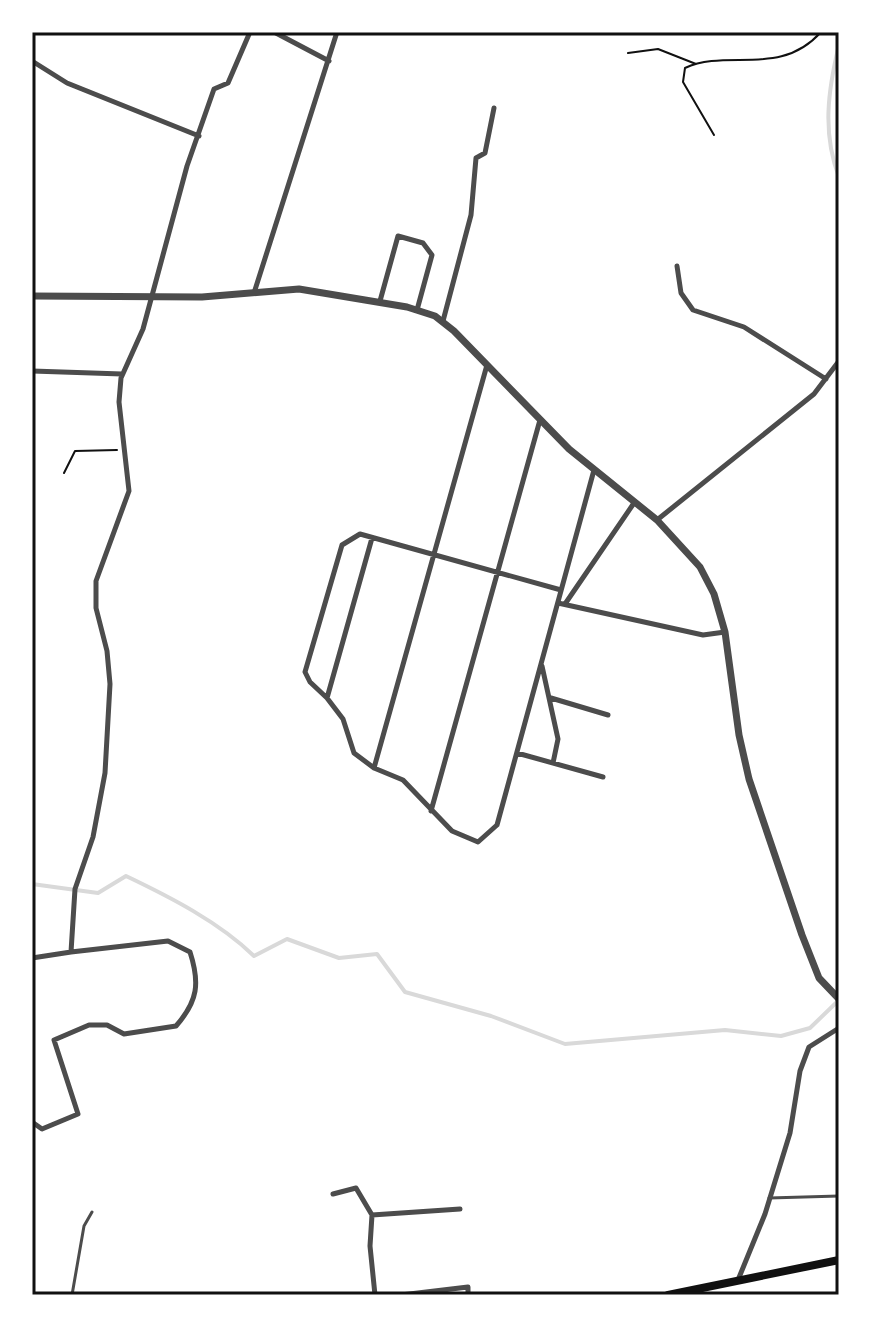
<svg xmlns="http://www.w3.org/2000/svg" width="871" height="1327" font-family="Commissioner,sans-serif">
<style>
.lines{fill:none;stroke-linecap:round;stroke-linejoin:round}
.stream{stroke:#d9d9d9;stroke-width:4}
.path{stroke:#111;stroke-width:2}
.service{stroke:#4c4c4c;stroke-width:3}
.minor{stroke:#4c4c4c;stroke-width:5}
.tertiary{stroke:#4c4c4c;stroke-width:7}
.primary{stroke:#111;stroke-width:8}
.neatline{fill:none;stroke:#111;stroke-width:3}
</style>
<rect width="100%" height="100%" fill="#fff"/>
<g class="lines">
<path class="stream" d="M 839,45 C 828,90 822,133 839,177
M 32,848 L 32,849
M 32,884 L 98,893 L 126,876 C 170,897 219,922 254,956 L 287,939 L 339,958 L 377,954 L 405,992 L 491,1016 L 565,1044 L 725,1030 L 781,1036 L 810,1028 L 839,1000"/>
<path class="path" d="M 628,53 L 658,49 L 696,64
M 714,135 L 683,82 L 685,68 C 728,48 780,78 821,32
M 64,473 L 75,451 L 117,450"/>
<path class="service" d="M 769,1198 L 839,1196
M 72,1295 L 84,1226 L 92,1212"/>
<path class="minor" d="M 274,32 L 329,61
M 32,61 L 67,83 L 199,136
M 677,266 L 681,293 L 693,310 L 744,327 L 826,379
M 254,293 L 337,32
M 380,301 L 398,236 L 423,243 L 432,255 L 417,310
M 443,321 L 471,215 L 476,158 L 485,153 L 494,108
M 32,371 L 122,374
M 657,520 L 814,394 L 839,361
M 372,538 L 327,698 L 343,719 L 354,753 L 374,768 L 403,780 L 452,831 L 478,842 L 497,825 L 594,470
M 558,603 L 703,635 L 725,632
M 565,604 L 634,503
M 542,666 L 558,739 L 553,763
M 327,698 L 310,682 L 305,672 L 342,545 L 360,534 L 561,590
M 551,698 L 608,715
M 517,753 L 603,777
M 374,768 L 487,365
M 431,811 L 540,420
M 32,958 L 71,952 L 75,889 L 93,837 L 105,773 L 110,684 L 107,651 L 96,608 L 96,581 L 129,491 L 119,402 L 121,378 L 143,329 L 187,166 L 214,89 L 228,83 L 250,32
M 32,1122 L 42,1129 L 78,1114 L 54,1040 L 89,1025 L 107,1025 L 124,1034 L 176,1026 C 198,1001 200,983 190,952 L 168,941 L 71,952
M 333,1194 L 356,1188 L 372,1215 L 370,1246 L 375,1295
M 372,1215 L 460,1209
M 738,1280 L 765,1214 L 790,1133 L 800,1071 L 809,1047 L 839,1028
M 401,1295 L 468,1287 L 468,1295"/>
<path class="tertiary" d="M 32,296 L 202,297 L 299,289 L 407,307 L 435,316 L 454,331 L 569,449 L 657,520 L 700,567 L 714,594 L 725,632 L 739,735 L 749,779 L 802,935 L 819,978 L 839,999"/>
<path class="primary" d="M 668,1295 L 839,1260"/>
</g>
<rect width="871" height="1327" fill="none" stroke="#ffffff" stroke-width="68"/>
<rect x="34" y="34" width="803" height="1259" class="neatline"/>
</svg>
